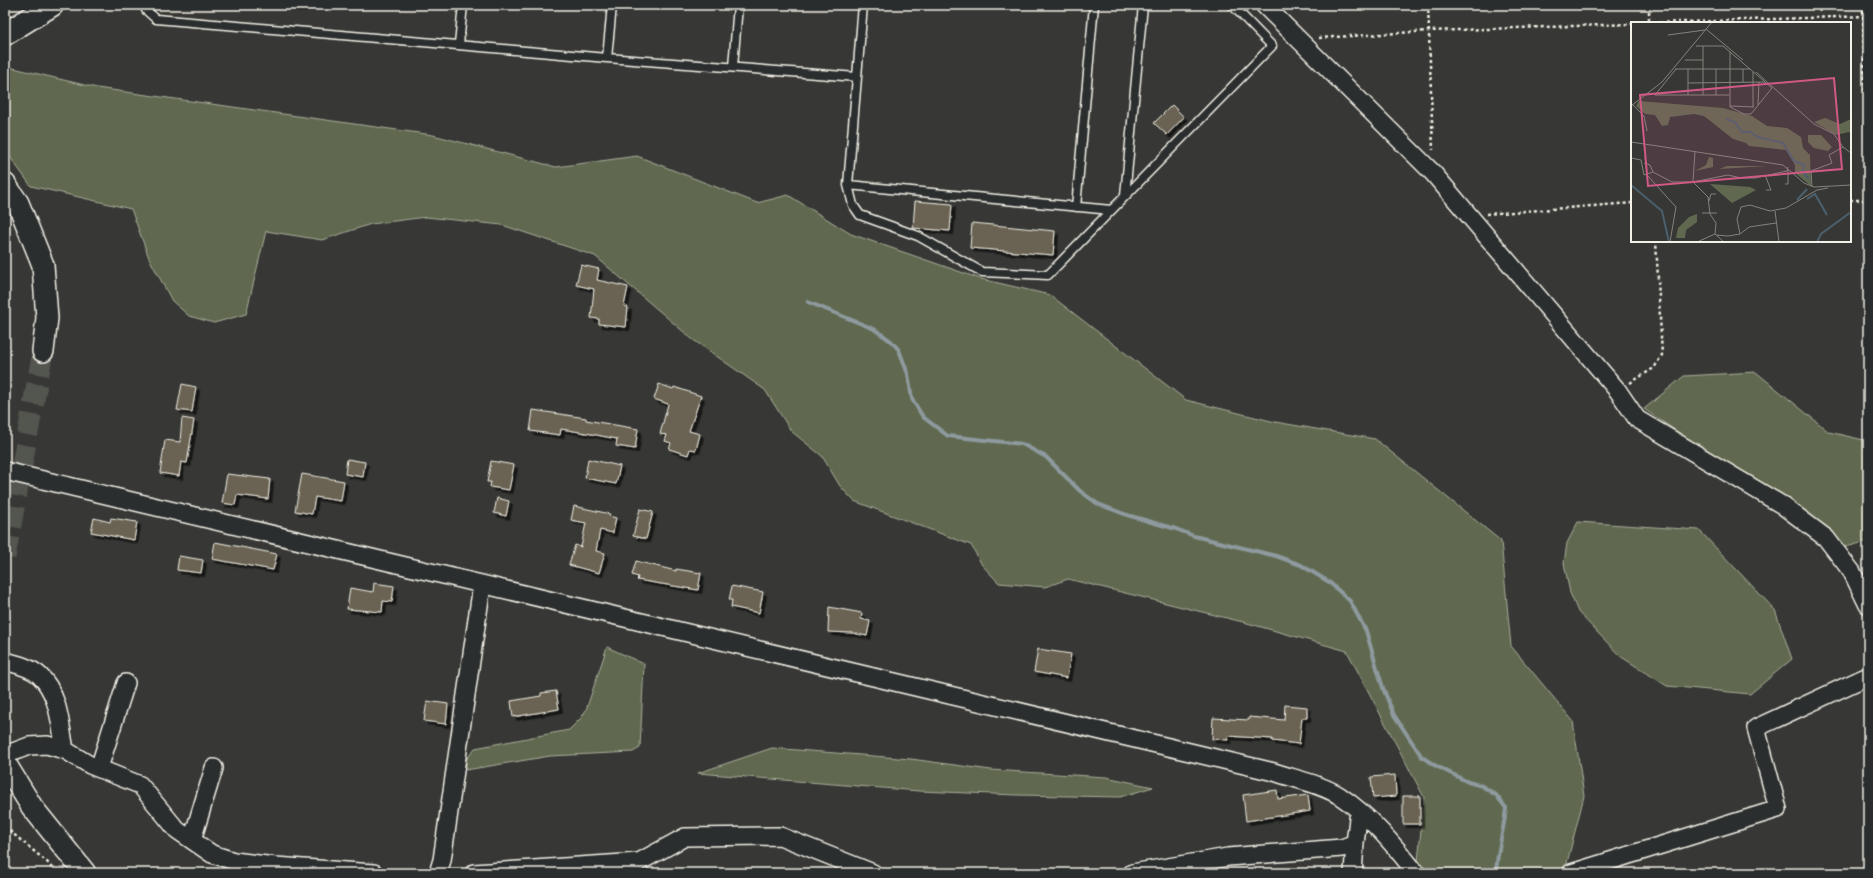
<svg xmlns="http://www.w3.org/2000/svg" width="1873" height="878" font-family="'Playpen Sans',sans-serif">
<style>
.green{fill:#60694f;stroke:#aaad9c}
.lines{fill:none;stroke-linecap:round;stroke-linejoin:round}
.stream{stroke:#8e9a9f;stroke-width:4}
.building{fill:#6a6453;stroke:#f4f1e8;filter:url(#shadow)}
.tertiary-tunnel{stroke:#535450;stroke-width:21;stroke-dasharray:21 10;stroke-linecap:butt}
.service-casing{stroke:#f4f1e8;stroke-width:11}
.minor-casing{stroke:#f4f1e8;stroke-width:20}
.tertiary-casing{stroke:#f4f1e8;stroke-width:24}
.secondary-casing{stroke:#f4f1e8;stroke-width:25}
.path{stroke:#f4f1e8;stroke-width:2.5;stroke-dasharray:3 3;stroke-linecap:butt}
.service{stroke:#2a2d2e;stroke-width:8}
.minor{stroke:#2a2d2e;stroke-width:17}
.tertiary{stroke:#2a2d2e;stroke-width:21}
.secondary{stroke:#2a2d2e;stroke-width:22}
.inset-river{fill:none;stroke:#4a606e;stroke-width:2}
.inset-road{fill:none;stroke:#83827d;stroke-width:1}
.view{fill:#d15985;fill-opacity:0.15;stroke:#d15985;stroke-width:2}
.inset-edge{fill:none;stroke:#f4f1e8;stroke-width:2}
</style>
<defs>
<filter id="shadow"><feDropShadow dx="3.5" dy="3.5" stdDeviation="0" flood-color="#0009"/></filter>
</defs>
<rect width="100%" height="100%" fill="#373835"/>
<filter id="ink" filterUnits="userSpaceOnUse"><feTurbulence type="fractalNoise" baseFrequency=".025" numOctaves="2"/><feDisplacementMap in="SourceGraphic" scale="8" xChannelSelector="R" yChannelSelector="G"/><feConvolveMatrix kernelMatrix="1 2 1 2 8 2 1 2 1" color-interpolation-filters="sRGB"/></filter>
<g filter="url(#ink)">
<path class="green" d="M 5,66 L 97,88 L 433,135 L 556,167 L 637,156 L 757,203 L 788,195 L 851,234 L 981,279 L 1050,295 L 1186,400 L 1275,422 L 1375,439 L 1501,541 L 1511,646 L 1573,721 L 1584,796 L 1567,863 L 1567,873 L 1419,873 L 1417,872 L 1424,797 L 1347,651 L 1247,623 L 1068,579 L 1045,587 L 999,583 L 982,565 L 971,545 L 854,501 L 840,486 L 822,456 L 791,431 L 765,390 L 692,339 L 595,256 L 502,225 L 426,217 L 371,224 L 322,240 L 266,231 L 246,314 L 214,323 L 189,316 L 172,301 L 149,258 L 131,209 L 31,186 L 5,150 Z
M 1756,372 L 1829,432 L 1868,441 L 1868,541 L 1846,547 L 1644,409 L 1684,376 Z
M 1578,522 L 1699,530 L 1775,610 L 1792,659 L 1750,694 L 1667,686 L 1620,656 L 1578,612 L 1570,593 L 1564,563 L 1567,543 Z
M 607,647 L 644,664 L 640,748 L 633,752 L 550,756 L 466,770 L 466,760 L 475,748 L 569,730 L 581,718 L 586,710 Z
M 772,748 L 911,759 L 991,770 L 1106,777 L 1153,787 L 1120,797 L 1017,795 L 919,791 L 698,773 Z"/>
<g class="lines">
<path class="stream" d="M 808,302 L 874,329 L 891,341 L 899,350 L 908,374 L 912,399 L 923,417 L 948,436 L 1022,444 L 1046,457 L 1080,491 L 1098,504 L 1127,515 L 1176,529 L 1194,536 L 1276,556 L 1301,565 L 1329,582 L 1350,601 L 1366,631 L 1383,688 L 1394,715 L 1422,757 L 1436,766 L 1468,782 L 1482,786 L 1496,795 L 1506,808 C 1504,830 1497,851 1496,873"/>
</g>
<path class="building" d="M 1172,105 L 1184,117 L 1167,135 L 1154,123 Z
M 915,201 L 952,204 L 950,231 L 913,228 Z
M 972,223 L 1055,231 L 1053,255 L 970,248 Z
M 581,265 L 599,269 L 597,280 L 628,287 L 624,306 L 628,307 L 626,327 L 599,324 L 599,319 L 591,318 L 594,289 L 576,285 Z
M 182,384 L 196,387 L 192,412 L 177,410 Z
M 659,384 L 673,389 L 674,387 L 701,396 L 689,431 L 700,434 L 696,450 L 690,449 L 688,455 L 669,449 L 671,443 L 665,441 L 667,435 L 660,434 L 668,404 L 654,399 Z
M 533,410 L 586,418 L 586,420 L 638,429 L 635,449 L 616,446 L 617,439 L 586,433 L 561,429 L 560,435 L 530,431 Z
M 182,418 L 194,420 L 187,463 L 181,462 L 179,476 L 160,473 L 165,440 L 180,442 Z
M 347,459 L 365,462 L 363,477 L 345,474 Z
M 588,459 L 620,466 L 616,484 L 585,478 Z
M 491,461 L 514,465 L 509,490 L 490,487 L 491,482 L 487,482 Z
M 227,474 L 270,479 L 268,499 L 237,495 L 235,505 L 222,503 Z
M 302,474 L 344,481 L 341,501 L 315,497 L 312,514 L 295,511 Z
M 497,498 L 509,501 L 506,516 L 494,513 Z
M 574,506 L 610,514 L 609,516 L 616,518 L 613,533 L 600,530 L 596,551 L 605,553 L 599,573 L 569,565 L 575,545 L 581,547 L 586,523 L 571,520 Z
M 640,509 L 653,512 L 646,539 L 633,536 Z
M 94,518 L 110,522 L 111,518 L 137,522 L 134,540 L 91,532 Z
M 215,542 L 277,554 L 273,570 L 212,559 Z
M 179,556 L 203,560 L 201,573 L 177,570 Z
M 636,561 L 676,571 L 676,569 L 701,573 L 698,590 L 637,580 L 638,577 L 632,575 Z
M 374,583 L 394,586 L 392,602 L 383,601 L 382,612 L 347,609 L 350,588 L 373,592 Z
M 732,586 L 763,592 L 759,613 L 731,607 L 732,600 L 729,600 Z
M 829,607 L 862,613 L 861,619 L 870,621 L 867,636 L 852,633 L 828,632 Z
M 1038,649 L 1071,654 L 1067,678 L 1034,672 Z
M 556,691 L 559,709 L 513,717 L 511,701 L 541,696 L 541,693 Z
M 427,701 L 448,704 L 446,724 L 424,721 Z
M 1285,705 L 1307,707 L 1307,718 L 1302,718 L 1299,744 L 1272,741 L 1273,739 L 1228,736 L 1228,740 L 1212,739 L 1213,718 L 1249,720 L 1249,717 L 1284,720 Z
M 1395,775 L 1396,796 L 1373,798 L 1371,777 Z
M 1277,790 L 1278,799 L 1308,795 L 1310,811 L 1246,821 L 1243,795 Z
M 1403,796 L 1420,796 L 1420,824 L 1403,824 Z"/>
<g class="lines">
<path class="tertiary-tunnel" d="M 5,557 L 43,351"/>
<defs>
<path id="service" d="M 151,5 L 146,10 L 156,19 L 607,58 L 857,77
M 863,5 L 848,185 L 853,205 L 860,215 L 918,236 L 982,272 L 1048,275 L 1272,46 L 1232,5
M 459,44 L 463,5
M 607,58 L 612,5
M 733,67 L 738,5
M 848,185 L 1111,210
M 1125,196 L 1143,5
M 1076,207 L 1094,5"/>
<path id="minor" d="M 1264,5 L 1433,173 L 1618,391 L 1637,419 L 1782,505 L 1826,538 L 1852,572 L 1868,605
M 5,471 L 1274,772 C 1295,779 1321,784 1340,796 C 1370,816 1394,845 1416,873
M 5,661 C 16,664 30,667 39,675 C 59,693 60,724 65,750
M 5,755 L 29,746 L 47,745 L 65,750 L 90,765 L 140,785 L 177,830 L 212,854 L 234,861 L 275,866 L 374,873
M 99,768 L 126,683
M 192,840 L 214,768
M 438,873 L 442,860 L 482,585
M 474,873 L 639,862 L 685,837 L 780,836 L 873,873
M 1132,873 L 1228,857 L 1342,848 L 1355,843 L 1359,811
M 1353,873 L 1355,843
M 1571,873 L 1778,809 L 1756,728 L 1868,676"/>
<path id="tertiary" d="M 5,184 L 18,203 L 43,265 L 47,318 L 43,351
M 5,763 L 32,807 L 85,873"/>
<path id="secondary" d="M 5,34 L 52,5"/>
</defs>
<use href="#service" class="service-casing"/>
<use href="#minor" class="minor-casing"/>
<use href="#tertiary" class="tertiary-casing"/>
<use href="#secondary" class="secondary-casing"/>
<path class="path" d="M 1428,5 L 1433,150
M 1649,5 L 1649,23
M 1653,23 L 1868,16
M 1319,38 L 1429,31 L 1632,24
M 1850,200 L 1867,200 L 1863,5
M 1486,214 L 1632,203
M 1630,383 L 1654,368 L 1662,355 L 1656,241
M 5,827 L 47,862 L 56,873"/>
<use href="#service" class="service"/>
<use href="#minor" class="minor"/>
<use href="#tertiary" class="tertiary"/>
<use href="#secondary" class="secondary"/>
</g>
</g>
<g transform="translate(1631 22)">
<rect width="220" height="220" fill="#373835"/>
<path d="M 8,79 L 92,86 L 121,94 L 136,104 L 156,106 L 170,115 L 172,126 L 179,133 L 180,164 L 164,151 L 164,143 L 155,128 L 118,124 L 115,121 L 102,117 L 73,94 L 63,92 L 39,95 L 37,103 L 31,104 L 24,93 L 14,92 L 5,84 ZM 194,96 L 209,102 L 220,97 L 220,112 L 218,110 L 205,113 L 183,100 ZM 177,113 L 190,113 L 201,125 L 197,129 L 183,126 L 177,120 ZM 78,135 L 82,136 L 82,145 L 64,149 L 75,143 ZM 96,144 L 136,144 L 88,147 ZM 79,162 L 119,165 L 125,168 L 101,181 ZM 66,192 L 66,200 L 55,208 L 54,216 L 45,216 L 47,206 L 58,195 Z" fill="#60694f"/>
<path class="inset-river" d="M 95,97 L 104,100 L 111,110 L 119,110 L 127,115 L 152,121 L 163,139 L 173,143 L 172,150 L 178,157M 0,163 L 31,189 L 38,220M 176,177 L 184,172 L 196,193M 166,178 L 176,167M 186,220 L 190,212 L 220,190"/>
<path class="inset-road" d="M 75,7 L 112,38M 37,13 L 74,8M 65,24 L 92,24 L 99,30 L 119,47 L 141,66 L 120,92 L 113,92 L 99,85 L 99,30M 54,38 L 72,38M 44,47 L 119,47M 45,47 L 24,73 L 98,73M 85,47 L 85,73M 112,47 L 112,60M 122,50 L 122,85M 125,50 L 183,102 L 203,112 L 212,125 L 220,131M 57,61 L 134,60M 57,73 L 57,47M 72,73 L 72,24M 1,82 L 13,94 L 16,109M 127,83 L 128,60M 0,84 L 31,60 L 81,0M 99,84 L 123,85M 0,120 L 152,143 L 173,161 L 183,165 L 220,163M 14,134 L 16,153 L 45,185 L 39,220M 0,136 L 10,138 L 13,153 L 22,150 L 41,160 L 62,160 L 97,153 L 110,156 L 124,156 L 156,149 L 157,145M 13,141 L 19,143 L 22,150M 134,153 L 140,168 L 135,168M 62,160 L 77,175 L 79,192 L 85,201 L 84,212 L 93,220M 62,160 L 64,129M 154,162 L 157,162 L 157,148M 181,165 L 180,149 L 201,141 L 198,133 L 212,125M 78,179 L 80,172 L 85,172M 144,189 L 148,220M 71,191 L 86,191M 109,212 L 106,197 L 110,185 L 119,183 L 139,189 L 155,186 L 186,168 L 197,166M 85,213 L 97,214 L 109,212 L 118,205 L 145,201M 66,220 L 84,212"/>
<path class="view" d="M 203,56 L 211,147 L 17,164 L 9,73 Z"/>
<rect width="220" height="220" class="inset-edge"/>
</g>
<rect width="1873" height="878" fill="none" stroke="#2a2d2e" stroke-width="20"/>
<rect x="10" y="10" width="1853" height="858" fill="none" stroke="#f4f1e8" stroke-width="1.5" filter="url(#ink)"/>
</svg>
